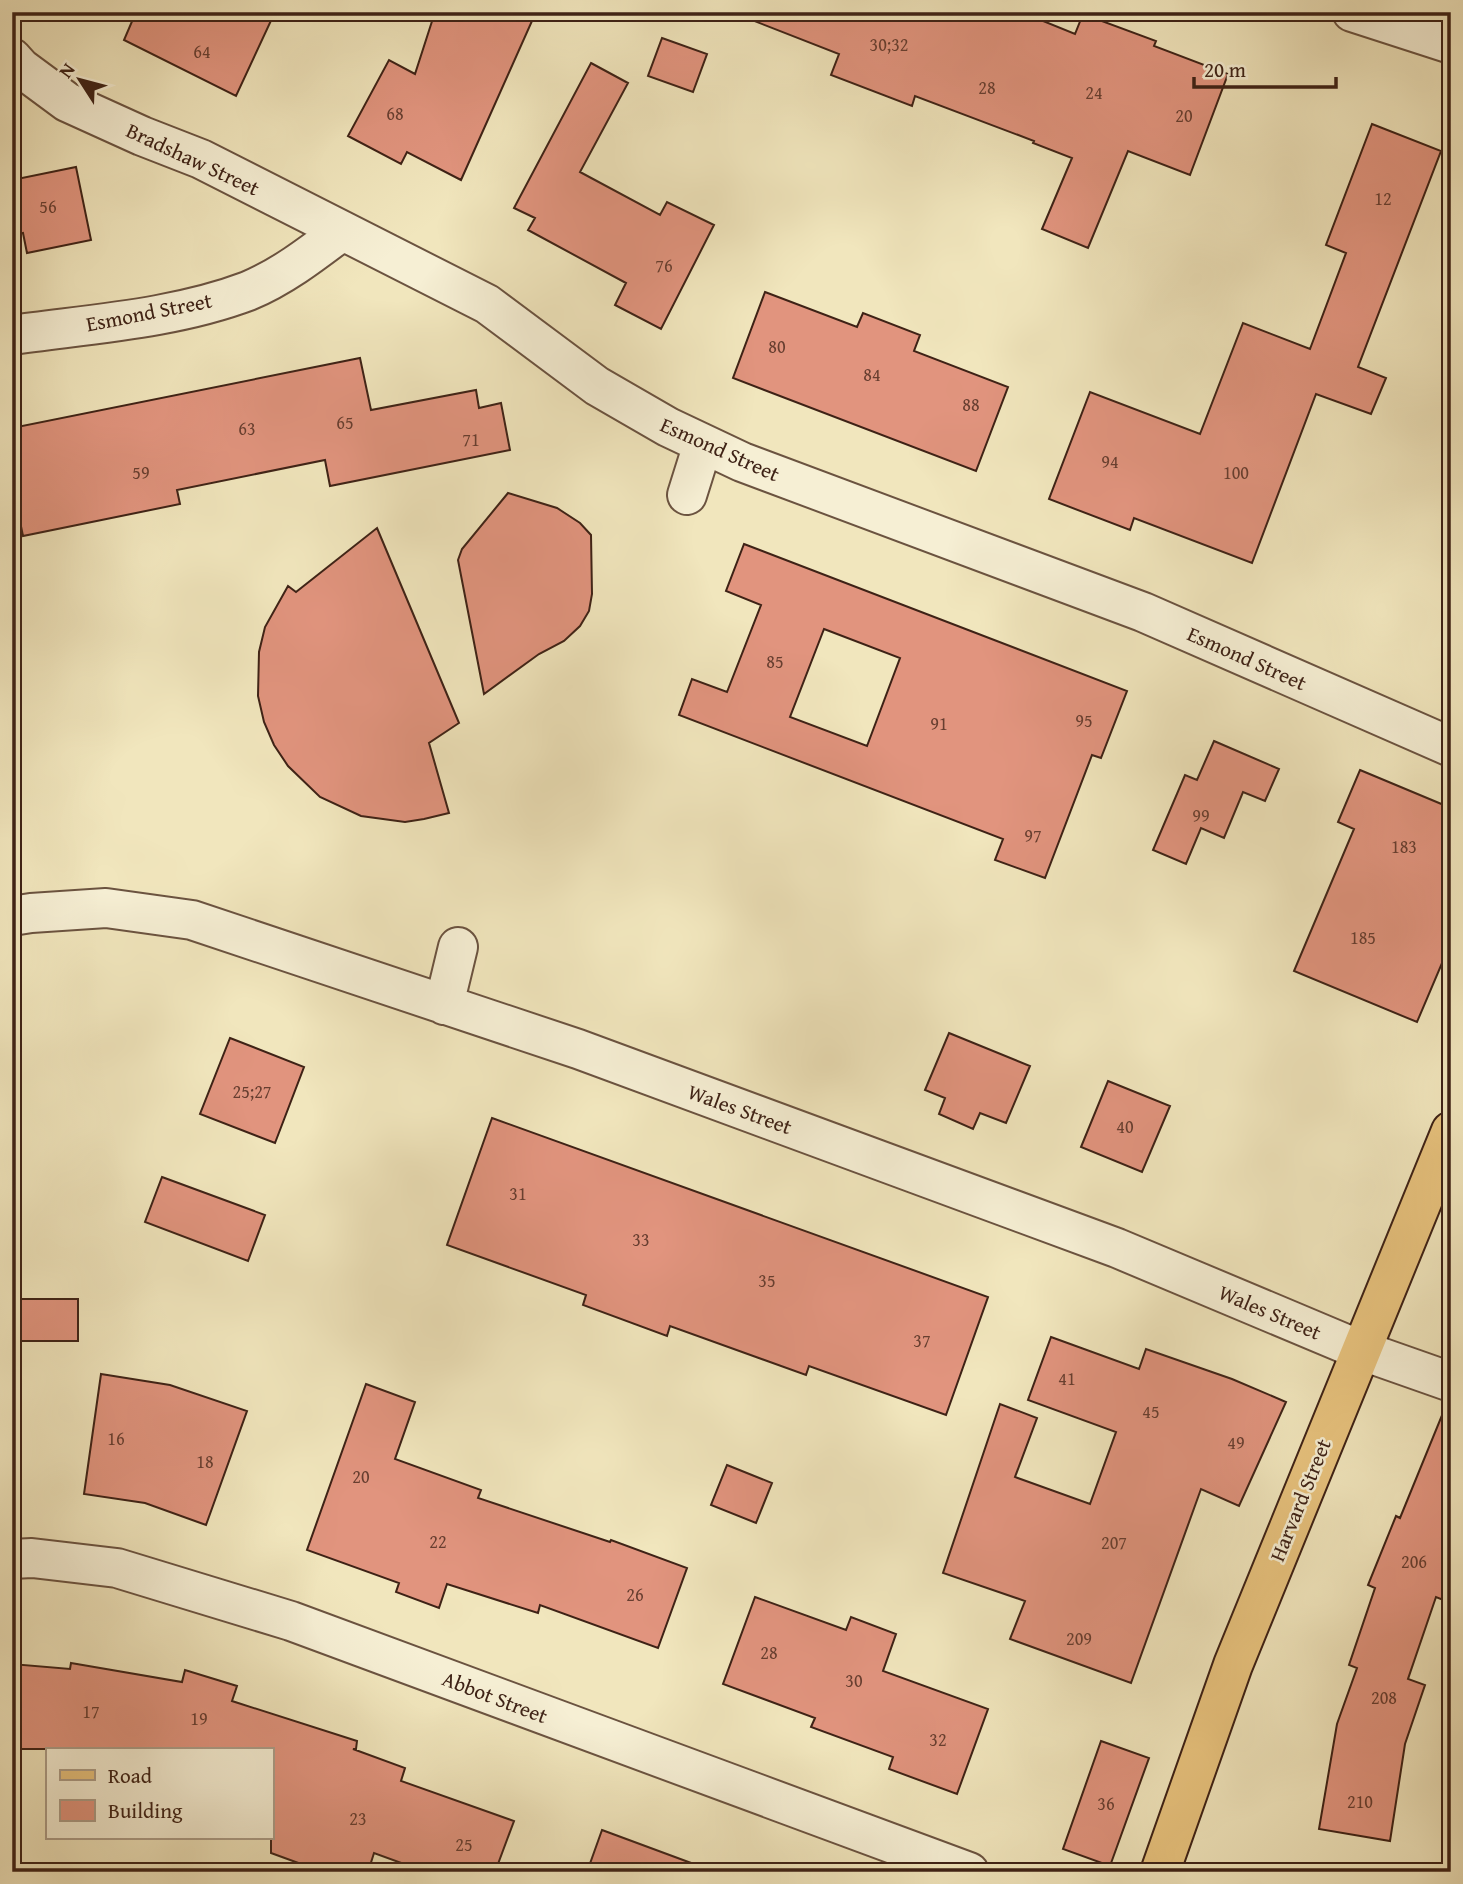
<svg xmlns="http://www.w3.org/2000/svg" width="1463" height="1884" font-family="'Gentium Book Plus',serif">
<style>
.building{fill:#e1947e;stroke:#3e2216;stroke-width:2;fill-rule:evenodd}
.lines{fill:none;stroke-linecap:round;stroke-linejoin:round}
.minor-casing{stroke:#6b5340;stroke-width:42}
.major-casing{stroke:#3e2216;stroke-width:42}
.minor{stroke:#f6efd4;stroke-width:38}
.major{stroke:#e8c37e;stroke-width:38}
.labels{text-anchor:middle;dominant-baseline:central;stroke-width:5;stroke-linejoin:round;paint-order:stroke}
.number-label{font-size:18px;fill:#673e30}
.street-label{font-size:21px;fill:#3e2216;stroke:#f6efd4}
</style>
<rect width="100%" height="100%" fill="#f1e6bd"/>
<filter id="stains"><feTurbulence type="fractalNoise" baseFrequency=".00286" numOctaves="4"/><feColorMatrix values="0 0 0 0 .2 0 0 0 0 .09 0 0 0 0 .02 0 0 0 .5 -.17"/></filter>
<radialGradient id="worn" r=".72"><stop offset=".6" stop-color="#630" stop-opacity="0"/><stop offset="1" stop-color="#630" stop-opacity=".3"/></radialGradient>
<path class="building" d="M 136,12 L 275,12 L 236,96 L 124,40 Z
M 435,12 L 536,12 L 461,180 L 407,152 L 401,164 L 348,136 L 389,60 L 415,74 Z
M 740,12 L 1021,12 L 1075,34 L 1083,14 L 1156,41 L 1154,46 L 1228,74 L 1190,175 L 1128,151 L 1088,248 L 1042,229 L 1072,158 L 1033,143 L 1034,141 L 915,96 L 912,106 L 831,75 L 839,54 L 739,15 Z
M 662,38 L 707,54 L 693,92 L 648,76 Z
M 591,63 L 628,83 L 580,172 L 660,215 L 667,202 L 714,225 L 661,329 L 615,305 L 626,283 L 528,230 L 535,218 L 514,208 Z
M 1372,124 L 1441,151 L 1358,367 L 1386,378 L 1371,414 L 1316,394 L 1252,563 L 1134,518 L 1130,530 L 1049,499 L 1090,392 L 1200,434 L 1243,323 L 1310,349 L 1346,253 L 1326,245 Z
M 76,167 L 91,240 L 27,253 L 23,233 L 12,235 L 12,180 Z
M 765,292 L 857,327 L 863,313 L 920,335 L 914,351 L 1008,387 L 976,471 L 733,378 Z
M 360,358 L 371,410 L 476,390 L 479,408 L 501,403 L 510,450 L 330,486 L 325,460 L 177,490 L 180,504 L 23,536 L 12,483 L 12,428 Z
M 508,493 L 557,508 L 580,523 L 591,535 L 592,594 L 589,611 L 580,626 L 564,641 L 539,654 L 484,694 L 458,560 L 462,549 Z
M 377,528 L 459,723 L 429,743 L 449,813 L 424,819 L 405,822 L 361,816 L 320,797 L 288,766 L 274,745 L 264,722 L 258,696 L 259,652 L 265,627 L 288,586 L 296,592 Z
M 744,544 L 1127,691 L 1101,758 L 1092,755 L 1045,878 L 995,860 L 1003,839 L 679,715 L 692,679 L 727,692 L 761,605 L 726,591 ZM 824,629 L 900,658 L 867,746 L 790,717 Z
M 1214,741 L 1279,769 L 1265,801 L 1243,792 L 1224,838 L 1201,828 L 1186,864 L 1153,850 L 1185,775 L 1197,780 Z
M 1360,770 L 1451,808 L 1451,942 L 1417,1022 L 1294,971 L 1354,829 L 1338,822 Z
M 949,1033 L 1030,1066 L 1006,1123 L 980,1113 L 973,1129 L 939,1114 L 945,1098 L 925,1090 Z
M 230,1038 L 304,1067 L 275,1143 L 200,1114 Z
M 1108,1081 L 1170,1106 L 1142,1172 L 1081,1147 Z
M 492,1118 L 988,1297 L 946,1415 L 809,1366 L 806,1375 L 670,1326 L 667,1336 L 583,1305 L 586,1295 L 447,1245 Z
M 162,1177 L 265,1215 L 248,1261 L 145,1222 Z
M 12,1299 L 78,1299 L 78,1341 L 12,1341 Z
M 1051,1337 L 1139,1369 L 1146,1349 L 1232,1379 L 1286,1402 L 1239,1506 L 1201,1489 L 1131,1683 L 1010,1639 L 1025,1601 L 943,1573 L 1000,1404 L 1037,1418 L 1015,1477 L 1090,1504 L 1116,1432 L 1028,1400 Z
M 101,1374 L 170,1385 L 247,1411 L 206,1525 L 145,1503 L 84,1494 Z
M 366,1384 L 415,1402 L 395,1459 L 481,1490 L 478,1498 L 610,1542 L 611,1540 L 687,1568 L 658,1648 L 540,1605 L 538,1613 L 447,1584 L 439,1608 L 396,1592 L 399,1583 L 307,1550 Z
M 1447,1403 L 1451,1403 L 1451,1603 L 1436,1597 L 1408,1679 L 1425,1685 L 1405,1744 L 1390,1841 L 1319,1829 L 1337,1724 L 1357,1668 L 1349,1665 L 1375,1588 L 1368,1585 L 1396,1516 L 1400,1518 Z
M 727,1465 L 772,1483 L 756,1523 L 711,1505 Z
M 755,1597 L 846,1630 L 851,1617 L 896,1634 L 883,1671 L 988,1709 L 957,1794 L 889,1769 L 893,1757 L 811,1727 L 815,1718 L 723,1684 Z
M 71,1663 L 182,1682 L 185,1670 L 237,1686 L 232,1701 L 357,1741 L 356,1749 L 353,1749 L 405,1768 L 401,1781 L 514,1821 L 495,1872 L 426,1872 L 374,1853 L 368,1872 L 323,1872 L 271,1853 L 271,1749 L 12,1749 L 12,1664 L 70,1669 Z
M 1101,1741 L 1149,1758 L 1110,1866 L 1063,1849 Z
M 602,1830 L 702,1867 L 702,1872 L 587,1872 Z"/>
<g class="lines">
<defs>
<path id="minor" d="M 1352,12 L 1451,44
M 12,58 L 21,68 L 67,102 L 142,136 L 201,159 L 487,304 L 597,386 L 668,427 L 742,462 L 1143,612 L 1451,747
M 12,335 C 90,324 174,319 248,291 C 282,277 313,253 342,231
M 687,495 L 703,444
M 12,916 L 31,913 L 106,908 L 192,920 L 578,1049 L 1117,1248 L 1360,1350 L 1451,1382
M 444,1005 L 458,947
M 12,1559 L 32,1558 L 117,1568 L 291,1621 L 969,1872"/>
<path id="major" d="M 1160,1872 L 1233,1665 L 1451,1131"/>
</defs>
<use href="#minor" class="minor-casing"/>
<use href="#major" class="major-casing"/>
<use href="#minor" class="minor"/>
<use href="#major" class="major"/>
</g>
<g class="labels">
<g class="number-label">
<text x="889" y="44">30;32</text>
<text x="202" y="51">64</text>
<text x="987" y="87">28</text>
<text x="1094" y="92">24</text>
<text x="395" y="113">68</text>
<text x="1184" y="115">20</text>
<text x="1383" y="198">12</text>
<text x="48" y="206">56</text>
<text x="664" y="265">76</text>
<text x="777" y="346">80</text>
<text x="872" y="374">84</text>
<text x="971" y="404">88</text>
<text x="345" y="422">65</text>
<text x="247" y="428">63</text>
<text x="471" y="439">71</text>
<text x="1110" y="461">94</text>
<text x="141" y="472">59</text>
<text x="1236" y="472">100</text>
<text x="775" y="661">85</text>
<text x="1084" y="720">95</text>
<text x="939" y="723">91</text>
<text x="1201" y="815">99</text>
<text x="1033" y="835">97</text>
<text x="1404" y="846">183</text>
<text x="1363" y="937">185</text>
<text x="252" y="1091">25;27</text>
<text x="1125" y="1126">40</text>
<text x="518" y="1193">31</text>
<text x="641" y="1239">33</text>
<text x="767" y="1280">35</text>
<text x="922" y="1340">37</text>
<text x="1067" y="1378">41</text>
<text x="1151" y="1411">45</text>
<text x="116" y="1438">16</text>
<text x="1236" y="1442">49</text>
<text x="205" y="1461">18</text>
<text x="361" y="1476">20</text>
<text x="438" y="1541">22</text>
<text x="1114" y="1542">207</text>
<text x="1414" y="1561">206</text>
<text x="635" y="1594">26</text>
<text x="1079" y="1638">209</text>
<text x="769" y="1652">28</text>
<text x="854" y="1680">30</text>
<text x="1384" y="1697">208</text>
<text x="91" y="1711">17</text>
<text x="199" y="1718">19</text>
<text x="938" y="1739">32</text>
<text x="1360" y="1801">210</text>
<text x="1106" y="1803">36</text>
<text x="358" y="1818">23</text>
<text x="464" y="1844">25</text>
</g>
<g class="street-label">
<text transform="translate(193 159) rotate(25)">Bradshaw Street</text>
<text transform="translate(149 312) rotate(-11)">Esmond Street</text>
<text transform="translate(720 449) rotate(24)">Esmond Street</text>
<text transform="translate(1247 658) rotate(24)">Esmond Street</text>
<text transform="translate(740 1109) rotate(20)">Wales Street</text>
<text transform="translate(1270 1312) rotate(23)">Wales Street</text>
<text transform="translate(1300 1500) rotate(-68)">Harvard Street</text>
<text transform="translate(495 1697) rotate(21)">Abbot Street</text>
</g>
</g>
<rect width="1463" height="1884" fill="none" stroke="#f1e6bd" stroke-width="42"/>
<rect x="14" y="14" width="1435" height="1856" fill="none" stroke="#3e2216" stroke-width="3.5"/>
<rect x="21" y="21" width="1421" height="1842" fill="none" stroke="#3e2216" stroke-width="2"/>
<rect x="46" y="1748" width="228" height="91" fill="#f6efd4" stroke="#ac9d88" stroke-width="2"/>
<rect x="60" y="1770" width="35" height="10" fill="#e8c37e" stroke="#ac9d88" stroke-width="2"/>
<text x="108" y="1783" font-size="21" fill="#3e2216">Road</text>
<rect x="60" y="1800" width="35" height="21" fill="#e1947e" stroke="#ac9d88" stroke-width="2"/>
<text x="108" y="1818" font-size="21" fill="#3e2216">Building</text>
<g transform="translate(80 80) rotate(306)" stroke="#f6efd4" stroke-width="5" paint-order="stroke">
<path d="M0-5L12 26L0 18L-12 26Z" fill="#3e2216"/>
<text y="-10" font-size="19" font-weight="bold" text-anchor="middle" fill="#3e2216">N</text>
</g>
<path d="M1194 77v10h142v-10" fill="none" stroke="#3e2216" stroke-width="3.5"/>
<text x="1204" y="77" font-size="21" fill="#3e2216" stroke="#f6efd4" stroke-width="5" paint-order="stroke">20 m</text>
<rect width="100%" height="100%" filter="url(#stains)"/>
<rect width="100%" height="100%" fill="url(#worn)"/>
</svg>
